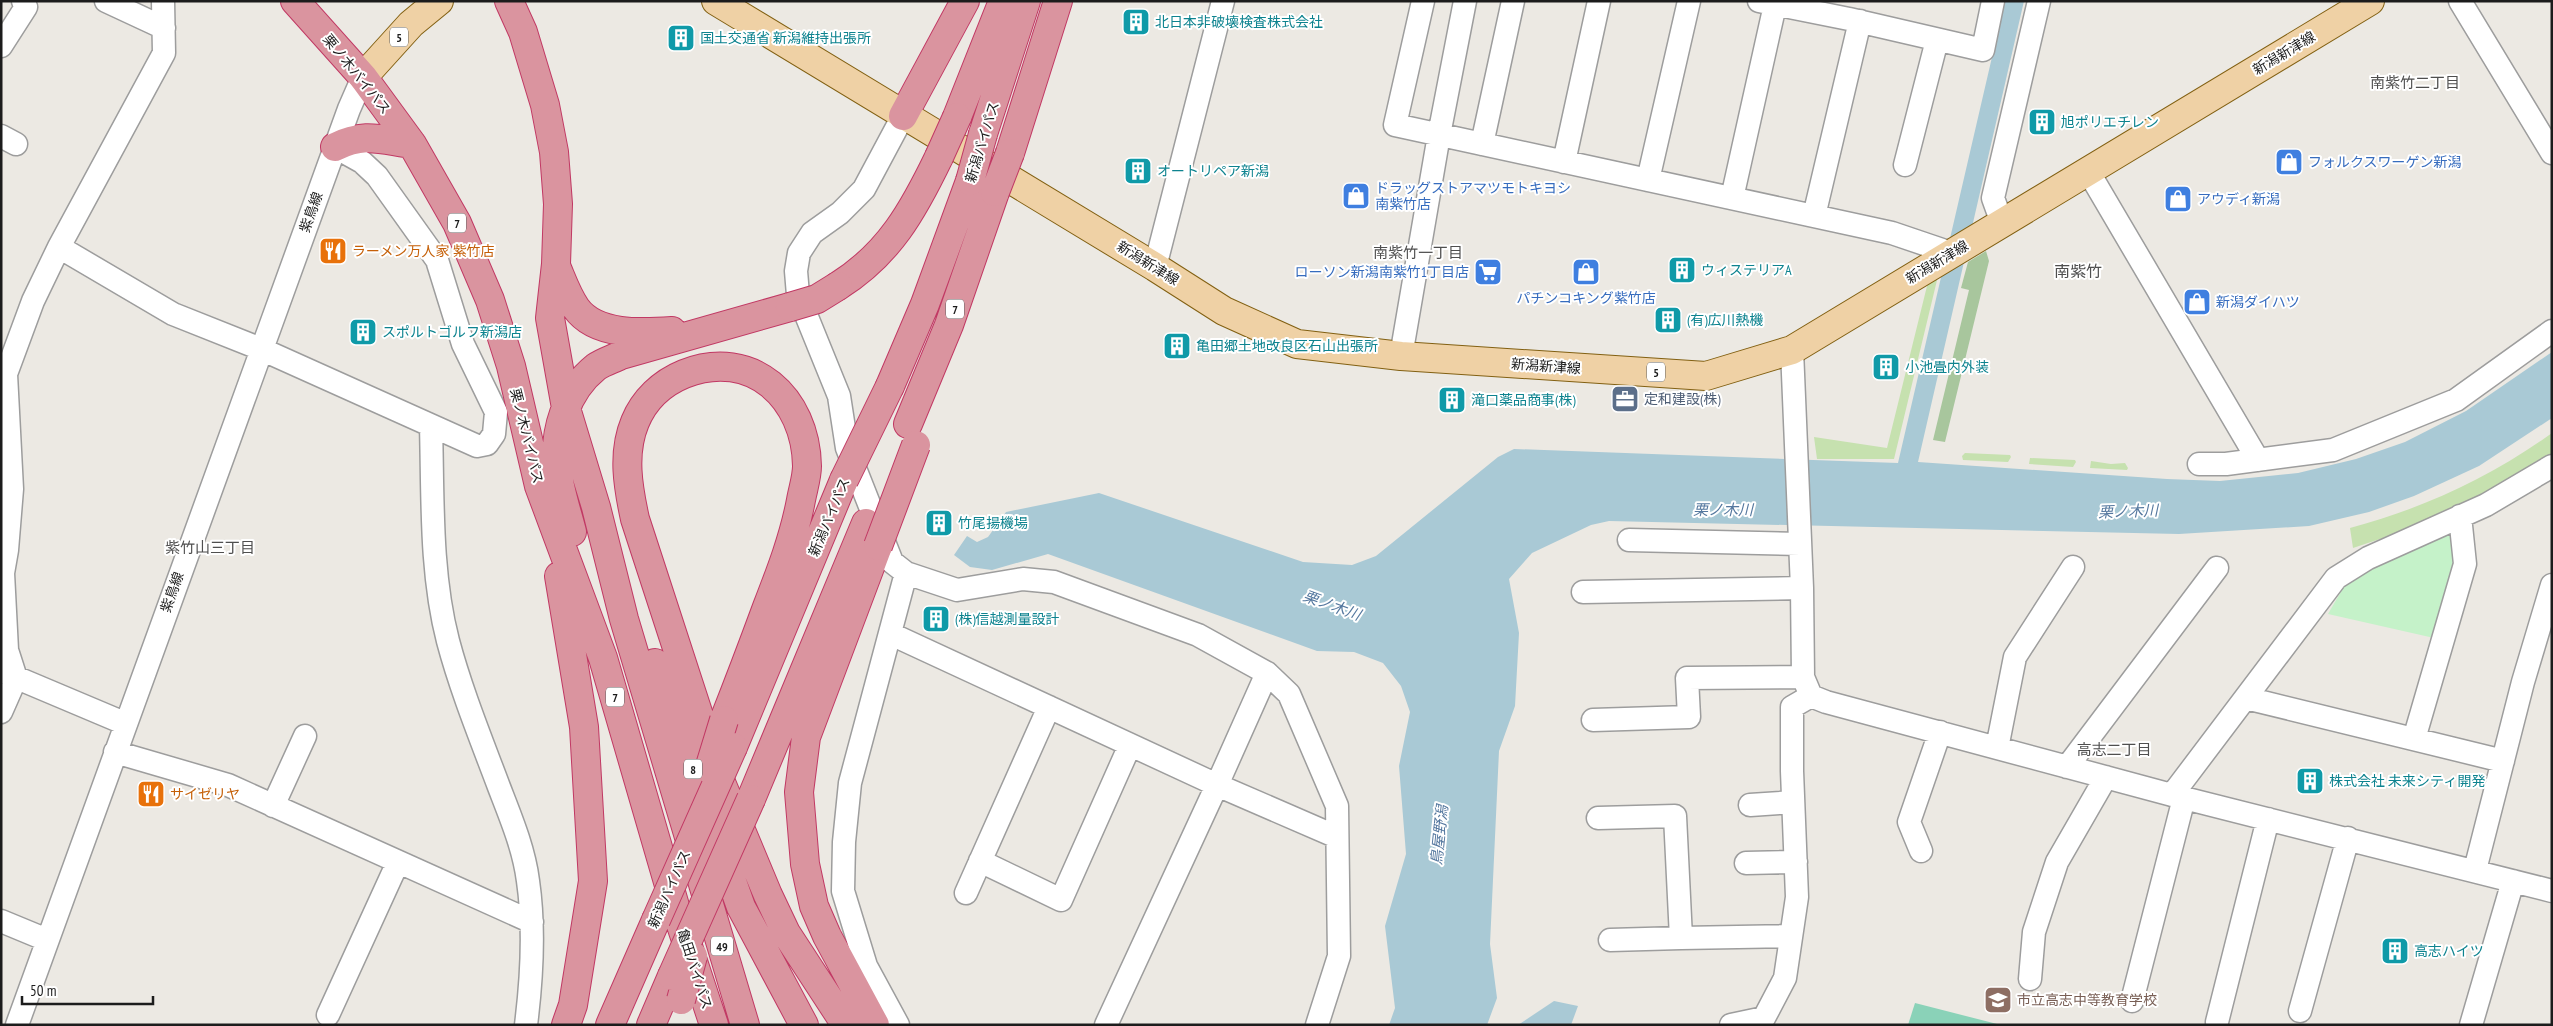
<svg xmlns="http://www.w3.org/2000/svg" width="2553" height="1026" font-family="'PT Sans Narrow','Noto Sans JP',sans-serif">
<style>
.grass{fill:#c6e1af}
.forest{fill:#a8c69d}
.park{fill:#c5f2c9}
.pitch{fill:#8ad2b8}
.water{fill:#a9c9d5}
.lines{fill:none;stroke-linecap:round;stroke-linejoin:round}
.minor-casing{stroke:#9d9d9d;stroke-width:25}
.major-casing{stroke:#826012;stroke-width:30}
.highway-casing{stroke:#c13964;stroke-width:30}
.minor{stroke:#fff;stroke-width:22}
.major{stroke:#efd1a5;stroke-width:28}
.highway{stroke:#da949f;stroke-width:28}
.highway-bridge-casing{stroke:#c13964;stroke-width:30;stroke-linecap:butt}
.highway-bridge{stroke:#da949f;stroke-width:28}
.labels{text-anchor:middle;dominant-baseline:central;stroke-width:4;stroke-linejoin:round;paint-order:stroke}
.shield{fill:#fff;stroke:#606060;stroke-width:1}
.shield-label{font-size:12px;font-weight:bold;fill:#1c1c1c}
.culture-label{font-size:14px;fill:#0d838f;stroke:#fff;text-anchor:start}
.street-label{font-size:14px;fill:#1c1c1c;stroke:#fff}
.shop-label{font-size:14px;fill:#366cbe;stroke:#fff;text-anchor:start}
.food-label{font-size:14px;fill:#c56008;stroke:#fff;text-anchor:start}
.service-label{font-size:14px;fill:#4e5e75;stroke:#fff;text-anchor:start}
.education-label{font-size:14px;fill:#785e54;stroke:#fff;text-anchor:start}
.neighbourhood-label{font-size:15px;fill:#4f4f4f;stroke:#fff}
.water-label{font-size:15px;font-style:italic;fill:#55789f;stroke:#fff}
.quarter-label{font-size:16px;fill:#4f4f4f;stroke:#fff}
</style>
<rect width="100%" height="100%" fill="#ece9e3"/>
<path class="grass" d="M 1938,276 L 1894,459 L 1817,459 L 1814,437 L 1887,448 L 1928,282 Z
M 2552,433 L 2552,455 L 2538,465 L 2434,521 L 2353,548 L 2350,528 C 2422,509 2491,477 2552,433 Z
M 1965,453 L 2010,455 L 2011,457 L 2008,462 L 1963,460 L 1962,456 Z
M 2030,458 L 2075,460 L 2076,462 L 2073,467 L 2029,464 Z
M 2091,461 L 2111,464 L 2125,463 L 2128,468 L 2127,470 L 2090,468 Z"/>
<path class="forest" d="M 1986,251 L 1989,261 L 1945,442 L 1933,440 L 1969,290 L 1961,288 L 1968,262 Z"/>
<path class="park" d="M 2450,531 L 2458,541 L 2434,638 L 2328,614 L 2346,583 L 2375,561 Z"/>
<path class="pitch" d="M 1915,1003 L 2001,1025 L 1908,1025 Z"/>
<path class="water" d="M 2005,1 L 2024,1 L 1918,462 L 2167,479 L 2220,481 L 2298,473 L 2356,459 L 2405,442 L 2466,411 L 2552,352 L 2552,418 L 2479,466 L 2414,496 L 2369,512 L 2309,526 L 2179,534 L 1609,521 L 1591,525 L 1532,553 L 1509,579 L 1519,633 L 1515,706 L 1499,751 L 1490,944 L 1497,998 L 1487,1025 L 1389,1025 L 1395,1008 L 1385,926 L 1406,854 L 1399,766 L 1410,712 L 1401,686 L 1383,663 L 1354,652 L 1317,651 L 1048,554 L 992,570 L 970,567 L 954,555 L 967,536 L 977,542 L 988,537 L 1006,512 L 1099,493 L 1303,562 L 1352,565 L 1376,556 L 1498,457 L 1514,449 L 1898,463 Z
M 1554,1001 L 1578,1006 L 1571,1025 L 1518,1025 Z"/>
<g class="lines">
<defs>
<path id="minor" d="M 106,1 L 164,28
M 1423,1 L 1395,125 L 1892,233 L 1951,253
M 1759,1 L 1849,19 L 1983,50 L 1993,1
M 2460,1 L 2552,153
M 1,46 L 26,7 L 23,1
M 903,116 L 864,189 L 840,213 L 812,233 L 799,253 L 796,271 L 798,295 L 839,396 L 847,448 L 892,562 L 906,573 L 957,590 L 1023,579 L 1054,582 L 1198,635 L 1267,673 L 1289,694 L 1337,806 L 1339,956 L 1317,1025
M 1,136 L 16,144
M 1482,144 L 1513,1
M 1564,162 L 1599,1
M 1905,165 L 1937,40
M 2088,171 L 2258,460
M 1648,180 L 1689,1
M 1732,198 L 1775,5
M 1814,216 L 1860,21
M 2002,223 L 1993,198 L 2039,1
M 59,247 L 173,314 L 261,349 L 477,446 L 487,444 L 494,434 L 496,412 L 463,344 L 437,260 L 377,176 L 362,162 L 335,147
M 1155,267 L 1223,1
M 1792,350 L 1802,588 L 1803,677 L 1811,696 L 1826,702 L 2172,795 L 2552,891
M 1401,356 L 1439,135 L 1465,1
M 431,426 C 433,496 430,572 448,641 C 461,690 481,739 499,787 C 511,818 524,849 528,881 C 535,929 532,977 526,1025
M 2199,464 L 2226,464 L 2333,450 L 2456,400 L 2552,331
M 1629,540 L 1800,544
M 1583,592 L 1802,588
M 891,634 L 1217,785 L 1106,1025
M 3,672 L 124,723
M 1267,673 L 1217,785 L 1337,837
M 2246,698 L 2503,761
M 1,712 L 16,678 L 7,650 L 3,573 L 7,550 L 12,489 L 6,374 L 33,301 L 59,247 L 164,53 L 163,1
M 1593,720 L 1689,717 L 1687,678 L 1803,677
M 2414,739 L 2465,564 L 2460,516
M 1997,748 L 2015,657 L 2073,567
M 115,752 L 228,785 L 532,922
M 2067,767 L 2217,568
M 2172,795 L 2336,578 L 2368,558 L 2486,505 L 2552,466
M 1750,805 L 1793,802
M 273,806 L 305,736
M 1598,818 L 1675,816 L 1681,938 L 1791,936
M 1921,851 L 1909,822 L 1940,732
M 980,861 L 1061,900 L 1130,745
M 1746,863 L 1796,862
M 2475,870 L 2523,682 L 2552,585
M 966,893 L 1049,707
M 1,921 L 47,940
M 1610,940 L 1681,938
M 2030,979 L 2034,932 L 2057,862 L 2106,777
M 2132,1001 L 2184,798
M 2300,1011 L 2348,838
M 328,1015 L 398,862
M 2217,1022 L 2268,819
M 17,1025 L 349,109 L 363,77
M 898,1025 L 866,966 L 843,891 L 844,842 L 850,783 L 906,573
M 1731,1025 L 1764,1018 L 1785,978 L 1797,897 L 1792,771 L 1792,707 L 1811,696
M 2471,1025 L 2513,881"/>
<path id="major" d="M 716,1 L 1155,267 L 1224,311 L 1297,344 L 1401,356 L 1706,376 L 1792,350 L 2370,1
M 363,77 L 411,24 L 439,1"/>
<path id="highway" d="M 295,1 L 363,77 L 412,144 L 457,223 L 490,300 L 511,366 L 539,486 L 603,658 L 677,913 L 714,1025
M 509,1 L 523,32 L 545,105 L 554,152 L 558,204 L 556,264 L 550,318 L 566,408 L 596,507 L 624,619 L 745,1025
M 903,116 L 965,1
M 957,117 L 1003,1
M 983,134 L 1026,1
M 335,147 C 365,132 381,140 412,144
M 1010,153 L 1058,1
M 556,266 C 562,280 567,295 576,308 C 596,336 642,333 672,331
M 838,286 C 889,254 913,211 939,157
M 890,386 L 925,304 L 970,181
M 908,424 L 949,325 L 995,192
M 572,532 C 567,512 559,489 557,468 C 554,431 566,391 596,367 C 603,362 613,359 621,355 L 790,307
M 559,576 L 584,727 L 593,881 L 573,1005 L 566,1025
M 655,663 L 741,907 L 804,1025
M 724,720 C 739,682 753,645 767,607 C 781,571 794,537 801,500 C 803,489 807,477 807,466 C 806,398 752,347 684,374 C 662,383 644,400 635,422 C 622,453 628,487 635,519 L 720,780 L 768,895 L 786,933 L 846,1025
M 733,747 L 844,480
M 751,799 L 866,523
M 610,1025 L 656,920
M 651,1025 L 672,976
M 875,1025 L 827,936 L 814,906 L 805,864 L 799,792 L 806,737 L 878,546"/>
</defs>
<use href="#minor" class="minor-casing"/>
<use href="#major" class="major-casing"/>
<use href="#highway" class="highway-casing"/>
<use href="#minor" class="minor"/>
<use href="#major" class="major"/>
<use href="#highway" class="highway"/>
<defs>
<path id="highway-bridge" d="M 939,157 L 957,117
M 970,181 L 983,134
M 995,192 L 1010,153
M 790,307 L 817,299 L 838,286
M 844,480 L 890,386
M 878,546 L 916,445
M 709,769 L 724,720
M 656,920 L 733,747
M 672,976 L 751,799
M 681,1000 L 693,956"/>
</defs>
<use href="#highway-bridge" class="highway-bridge-casing"/>
<use href="#highway-bridge" class="highway-bridge"/>
</g>
<defs>
<symbol id="building-square" viewBox="-11 -11 22 22"><rect x="-9" y="-9" width="18" height="18" rx="4" fill="#0f9aa8" stroke="#fff"/><path d="M-4-6H4V6H1V3H-1V6H-4ZM-2.5-4.3h1.7v1.8h-1.7ZM.8-4.3h1.7v1.8H.8ZM-2.5-1h1.7V.8h-1.7ZM.8-1h1.7V.8H.8Z" fill="#fff"/></symbol>
<symbol id="shop-square" viewBox="-11 -11 22 22"><rect x="-9" y="-9" width="18" height="18" rx="4" fill="#3f7fe0" stroke="#fff"/><path d="M-5-2.5h2.3a2.7 3.5 0 0 1 5.4 0H5L5.5 6h-11ZM-1.5-2.5h3a1.5 2.3 0 0 0-3 0Z" fill="#fff"/></symbol>
<symbol id="restaurant-square" viewBox="-11 -11 22 22"><rect x="-9" y="-9" width="18" height="18" rx="4" fill="#e8710a" stroke="#fff"/><path d="M-5-6h1v4h1v-4h1v4h1v-4h1v5L-1.5 .5V6h-2V.5L-5-1ZM5-6V6H3V1.5H1.5Q1.5-4 5-6Z" fill="#fff"/></symbol>
<symbol id="supermarket-square" viewBox="-11 -11 22 22"><rect x="-9" y="-9" width="18" height="18" rx="4" fill="#3f7fe0" stroke="#fff"/><path d="M-6-5.5h2.5l.6 2H6L4.5 2H-2.5L-4.4-4H-6ZM-1.5 3.2a1.3 1.3 0 1 0 .1 0ZM3 3.2a1.3 1.3 0 1 0 .1 0Z" fill="#fff"/></symbol>
<symbol id="office-square" viewBox="-11 -11 22 22"><rect x="-9" y="-9" width="18" height="18" rx="4" fill="#5c6f8a" stroke="#fff"/><path d="M-6-3h4V-5.5h4V-3h4V5H-6ZM-1-4.5V-3h2v-1.5ZM-6 0V1H6V0Z" fill="#fff"/></symbol>
<symbol id="school-square" viewBox="-11 -11 22 22"><rect x="-9" y="-9" width="18" height="18" rx="4" fill="#8d6e63" stroke="#fff"/><path d="M0-5L7-2L0 1L-7-2ZM-4 1L0 2.5L4 1V4Q0 6-4 4Z" fill="#fff"/></symbol>
</defs>
<g fill-rule="evenodd">
<use href="#building-square" x="1120" y="6" width="32" height="32"/>
<use href="#building-square" x="665" y="22" width="32" height="32"/>
<use href="#building-square" x="2026" y="106" width="32" height="32"/>
<use href="#shop-square" x="2273" y="146" width="32" height="32"/>
<use href="#building-square" x="1122" y="155" width="32" height="32"/>
<use href="#shop-square" x="1340" y="180" width="32" height="32"/>
<use href="#shop-square" x="2162" y="183" width="32" height="32"/>
<use href="#restaurant-square" x="317" y="235" width="32" height="32"/>
<use href="#building-square" x="1666" y="254" width="32" height="32"/>
<use href="#supermarket-square" x="1472" y="256" width="32" height="32"/>
<use href="#shop-square" x="1570" y="256" width="32" height="32"/>
<use href="#shop-square" x="2181" y="286" width="32" height="32"/>
<use href="#building-square" x="1652" y="304" width="32" height="32"/>
<use href="#building-square" x="347" y="316" width="32" height="32"/>
<use href="#building-square" x="1161" y="330" width="32" height="32"/>
<use href="#building-square" x="1870" y="351" width="32" height="32"/>
<use href="#office-square" x="1609" y="383" width="32" height="32"/>
<use href="#building-square" x="1436" y="384" width="32" height="32"/>
<use href="#building-square" x="923" y="507" width="32" height="32"/>
<use href="#building-square" x="920" y="603" width="32" height="32"/>
<use href="#building-square" x="2294" y="765" width="32" height="32"/>
<use href="#restaurant-square" x="135" y="778" width="32" height="32"/>
<use href="#building-square" x="2379" y="935" width="32" height="32"/>
<use href="#school-square" x="1982" y="984" width="32" height="32"/>
</g>
<g class="labels">
<g class="shield">
<rect x="390" y="27.5" width="18" height="19" rx="4"/>
<rect x="448" y="213.5" width="18" height="19" rx="4"/>
<rect x="946" y="299.5" width="18" height="19" rx="4"/>
<rect x="1647" y="362.5" width="18" height="19" rx="4"/>
<rect x="606" y="687.5" width="18" height="19" rx="4"/>
<rect x="684" y="759.5" width="18" height="19" rx="4"/>
<rect x="711" y="936.5" width="22" height="19" rx="4"/>
</g>
<g class="shield-label">
<text x="399" y="37">5</text>
<text x="457" y="223">7</text>
<text x="955" y="309">7</text>
<text x="1656" y="372">5</text>
<text x="615" y="697">7</text>
<text x="693" y="769">8</text>
<text x="722" y="946">49</text>
</g>
<g class="culture-label">
<text x="1155" y="22">北日本非破壊検査株式会社</text>
<text x="700" y="38">国土交通省 新潟維持出張所</text>
<text x="2061" y="122">旭ポリエチレン</text>
<text x="1157" y="171">オートリペア新潟</text>
<text x="1701" y="270">ウィステリアA</text>
<text x="1687" y="320">(有)広川熱機</text>
<text x="382" y="332">スポルトゴルフ新潟店</text>
<text x="1196" y="346">亀田郷土地改良区石山出張所</text>
<text x="1905" y="367">小池畳内外装</text>
<text x="1471" y="400">滝口薬品商事(株)</text>
<text x="958" y="523">竹尾揚機場</text>
<text x="955" y="619">(株)信越測量設計</text>
<text x="2329" y="781">株式会社 未来シティ開発</text>
<text x="2414" y="951">高志ハイツ</text>
</g>
<g class="street-label">
<text transform="translate(2284 53) rotate(-31)">新潟新津線</text>
<text transform="translate(357 74) rotate(51)">栗ノ木バイパス</text>
<text transform="translate(982 142) rotate(-73)">新潟バイパス</text>
<text transform="translate(311 212) rotate(-70)">紫鳥線</text>
<text transform="translate(1937 262) rotate(-31)">新潟新津線</text>
<text transform="translate(1148 263) rotate(32)">新潟新津線</text>
<text transform="translate(1546 366) rotate(4)">新潟新津線</text>
<text transform="translate(527 436) rotate(76)">栗ノ木バイパス</text>
<text transform="translate(829 517) rotate(-67)">新潟バイパス</text>
<text transform="translate(172 592) rotate(-70)">紫鳥線</text>
<text transform="translate(669 889) rotate(-66)">新潟バイパス</text>
<text transform="translate(695 969) rotate(72)">亀田バイパス</text>
</g>
<g class="shop-label">
<text x="2308" y="162">フォルクスワーゲン新潟</text>
<text x="1375" y="188">ドラッグストアマツモトキヨシ<tspan x="1375" dy="16">南紫竹店</tspan></text>
<text x="2197" y="199">アウディ新潟</text>
<text x="1469" y="272" text-anchor="end">ローソン新潟南紫竹1丁目店</text>
<text x="1586" y="298" text-anchor="middle">パチンコキング紫竹店</text>
<text x="2216" y="302">新潟ダイハツ</text>
</g>
<g class="food-label">
<text x="352" y="251">ラーメン万人家 紫竹店</text>
<text x="170" y="794">サイゼリヤ</text>
</g>
<g class="service-label">
<text x="1644" y="399">定和建設(株)</text>
</g>
<g class="education-label">
<text x="2017" y="1000">市立高志中等教育学校</text>
</g>
<g class="neighbourhood-label">
<text x="2415" y="82">南紫竹二丁目</text>
<text x="1418" y="252">南紫竹一丁目</text>
<text x="210" y="547">紫竹山三丁目</text>
<text x="2114" y="749">高志二丁目</text>
</g>
<g class="water-label">
<text x="1723" y="509">栗ノ木川</text>
<text transform="translate(2128 511) rotate(-2)">栗ノ木川</text>
<text transform="translate(1332 605) rotate(20)">栗ノ木川</text>
<text transform="translate(1439 835) rotate(-84)">鳥屋野潟</text>
</g>
<g class="quarter-label">
<text x="2078" y="271">南紫竹</text>
</g>
</g>
<rect width="2553" height="1026" fill="none" stroke="#1c1c1c" stroke-width="5"/>
<path d="M22 996v8h131v-8" fill="none" stroke="#1c1c1c" stroke-width="2.5"/>
<text x="30" y="996" font-size="15" fill="#1c1c1c" stroke="#ffffff" stroke-width="4" paint-order="stroke">50 m</text>
</svg>
